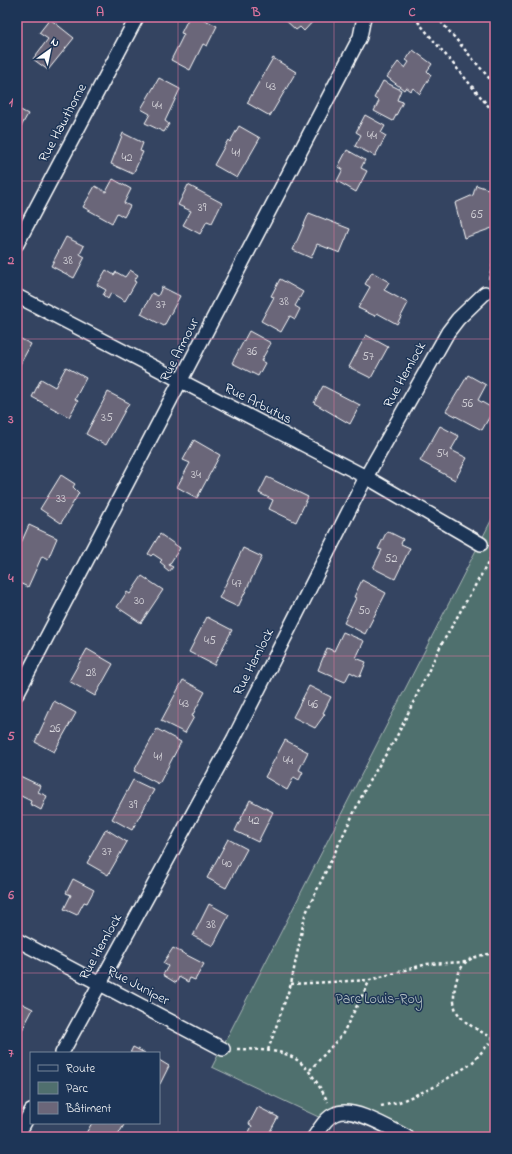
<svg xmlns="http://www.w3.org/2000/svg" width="512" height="1154" font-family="'Indie Flower',sans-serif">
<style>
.green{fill:#506f6e;stroke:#a8b7b6}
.building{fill:#6b6679;stroke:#fff}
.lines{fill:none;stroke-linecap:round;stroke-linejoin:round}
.minor-casing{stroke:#fff;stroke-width:16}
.path{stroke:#fff;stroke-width:2.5;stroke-dasharray:3 3;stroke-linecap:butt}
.minor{stroke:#1d3557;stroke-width:13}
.grid{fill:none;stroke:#da749d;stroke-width:1;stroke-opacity:0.55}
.labels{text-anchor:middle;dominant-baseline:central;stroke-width:3;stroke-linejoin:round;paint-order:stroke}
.number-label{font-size:12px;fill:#dad9de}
.street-label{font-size:14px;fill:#fff;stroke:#1d3557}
.park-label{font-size:14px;fill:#b9c5c5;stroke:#1d3557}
.neatline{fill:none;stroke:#da749d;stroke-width:1.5}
.grid-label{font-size:13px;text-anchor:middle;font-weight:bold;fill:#da749d}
</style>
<rect width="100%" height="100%" fill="#344461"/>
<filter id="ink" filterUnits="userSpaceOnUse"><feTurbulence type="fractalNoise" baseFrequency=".025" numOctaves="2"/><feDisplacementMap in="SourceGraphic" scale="8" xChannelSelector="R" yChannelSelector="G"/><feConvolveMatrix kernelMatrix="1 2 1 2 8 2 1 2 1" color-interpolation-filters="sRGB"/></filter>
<g filter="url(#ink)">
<path class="green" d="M 495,513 L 495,1137 L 407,1137 L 361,1115 L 327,1121 L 212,1067 Z"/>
<path class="building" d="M 189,17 L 199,17 L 217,26 L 207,46 L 203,44 L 190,70 L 171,60 L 184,34 L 181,33 Z
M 282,17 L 317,17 L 304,31 L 300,27 L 296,30 Z
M 50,19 L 74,38 L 48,70 L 33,59 L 48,39 L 39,33 Z
M 413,50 L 432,64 L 427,71 L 431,75 L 420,94 L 413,88 L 411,91 L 406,87 L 404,90 L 387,77 L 398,62 L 405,68 L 409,62 L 406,60 Z
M 273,58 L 296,72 L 270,116 L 247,103 Z
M 159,78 L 180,89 L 165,121 L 169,124 L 164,132 L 145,123 L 150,114 L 141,109 Z
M 383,81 L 401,90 L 397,100 L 403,102 L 393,121 L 374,111 L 379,101 L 374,98 Z
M 17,108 L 28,114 L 17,134 Z
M 365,115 L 385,126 L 381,133 L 386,136 L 375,156 L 355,146 L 361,135 L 356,132 Z
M 239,126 L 260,138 L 237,178 L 214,165 L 228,140 L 230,142 Z
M 123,133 L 143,143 L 140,151 L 143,152 L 133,174 L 111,164 Z
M 347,150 L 365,160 L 361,168 L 367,171 L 356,192 L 337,181 L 343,169 L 338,167 Z
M 494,176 L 495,227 L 464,238 L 455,203 L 473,195 L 476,185 L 488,189 Z
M 113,179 L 131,189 L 124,203 L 130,206 L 124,217 L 117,213 L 112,223 L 83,207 L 95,186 L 106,192 Z
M 188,185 L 222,203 L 212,223 L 207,221 L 200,234 L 183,225 L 191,211 L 178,205 Z
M 309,213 L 350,229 L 340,253 L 317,244 L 311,258 L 293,250 Z
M 66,237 L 84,246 L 80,254 L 85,257 L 74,278 L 51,266 Z
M 106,270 L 114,275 L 116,272 L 125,277 L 130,270 L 138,275 L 134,281 L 136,282 L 125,301 L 111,293 L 108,299 L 103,295 L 106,290 L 97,285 Z
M 372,272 L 389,282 L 384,290 L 408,303 L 397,324 L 377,313 L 375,316 L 358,308 L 370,287 L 365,284 Z
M 280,279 L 303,292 L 295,306 L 300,309 L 295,319 L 290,316 L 281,332 L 261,321 L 274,297 L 271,296 Z
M 162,287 L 180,296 L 164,326 L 141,314 L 152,293 L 158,296 Z
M 249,331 L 271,343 L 261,361 L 265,363 L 258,376 L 232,363 Z
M 366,335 L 388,347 L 371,378 L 349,367 Z
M 17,337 L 31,344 L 17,370 Z
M 66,367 L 86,378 L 75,399 L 78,401 L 69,417 L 32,397 L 41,379 L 55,387 Z
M 468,375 L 486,385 L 478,400 L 494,409 L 482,430 L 446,411 Z
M 323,386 L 360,405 L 350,424 L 314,403 Z
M 108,392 L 129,403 L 106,445 L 86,434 Z
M 440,426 L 459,436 L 451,450 L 467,458 L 455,480 L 420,461 Z
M 194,440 L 220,455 L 197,498 L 177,487 L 190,463 L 183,460 Z
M 61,475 L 75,484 L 73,487 L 79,493 L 61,523 L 40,509 Z
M 267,477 L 308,497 L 296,522 L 269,509 L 273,500 L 259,493 Z
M 29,525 L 57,538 L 48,559 L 42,556 L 28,587 L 17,582 L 17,552 Z
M 387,531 L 403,539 L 401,544 L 410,548 L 395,579 L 373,568 L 382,550 L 378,549 Z
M 160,534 L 180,548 L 169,565 L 173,567 L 169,572 L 164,568 L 165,566 L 160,562 L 162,560 L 153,554 L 151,556 L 148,554 Z
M 243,548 L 262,557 L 238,607 L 219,598 Z
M 142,576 L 163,590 L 141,623 L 117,607 L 127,592 L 130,594 Z
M 362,580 L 386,593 L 365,634 L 344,623 L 356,598 L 354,597 Z
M 207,617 L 232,630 L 214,665 L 189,652 Z
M 343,632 L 364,641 L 356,658 L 366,662 L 360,677 L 350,672 L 345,682 L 318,670 L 327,648 L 334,651 Z
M 87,649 L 113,664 L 95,696 L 69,681 Z
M 183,680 L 205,692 L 192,716 L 194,717 L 185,733 L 161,721 Z
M 309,686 L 331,697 L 323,713 L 325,714 L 315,728 L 293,717 Z
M 54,701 L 76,713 L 54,752 L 35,742 Z
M 157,729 L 181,742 L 159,784 L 134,771 Z
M 285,740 L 308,752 L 299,770 L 303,772 L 299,780 L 294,777 L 287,790 L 265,777 Z
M 20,776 L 41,786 L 38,792 L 47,796 L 41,810 L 30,804 L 31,801 L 17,794 L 17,783 Z
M 133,780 L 154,790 L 132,830 L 112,819 Z
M 250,800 L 273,812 L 258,842 L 235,831 Z
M 106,829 L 127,842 L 108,875 L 87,863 Z
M 228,839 L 247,849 L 226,888 L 207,878 Z
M 73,879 L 94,890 L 87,903 L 84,902 L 77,915 L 64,909 L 71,895 L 66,893 Z
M 209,904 L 229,915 L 213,946 L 193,936 Z
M 173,948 L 204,964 L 195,980 L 190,978 L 188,982 L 179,977 L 176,983 L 163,975 L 168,966 L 163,963 Z
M 17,1001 L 33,1009 L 18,1038 L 17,1037 Z
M 133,1047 L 145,1053 L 130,1053 Z
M 159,1060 L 169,1066 L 160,1084 L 159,1084 Z
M 258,1107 L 278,1117 L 267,1137 L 249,1137 L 247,1136 L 252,1126 L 249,1124 Z
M 92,1123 L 125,1123 L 117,1137 L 94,1137 L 86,1133 Z"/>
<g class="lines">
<defs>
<path id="minor" d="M 17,244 L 137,17
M 17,296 L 366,477 L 481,544
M 17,694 L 360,37 L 364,17
M 17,940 L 223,1049
M 62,1053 L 234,738 L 366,477 L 448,332 L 458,319 L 485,293
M 17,1137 L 31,1111
M 314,1137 C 319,1130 326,1117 335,1114 C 352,1105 391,1129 407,1137"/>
</defs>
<use href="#minor" class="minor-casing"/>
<path class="path" d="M 414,17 L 495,114
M 437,17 L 495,85
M 489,279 L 495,257
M 495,954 C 487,953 472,957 466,962 C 456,970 450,1002 457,1012 C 465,1025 482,1032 495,1039
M 291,984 L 370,980 L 427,964 L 465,962
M 237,1049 C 291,1050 302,1053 328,1102
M 268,1050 L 291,984 L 305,915 L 368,783 L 396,738 L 440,647 L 492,556
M 310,1070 L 342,1035 L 370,980
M 381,1106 L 399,1102 L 432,1088 L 471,1064 L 494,1038"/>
<use href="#minor" class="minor"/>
</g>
</g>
<path class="grid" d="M 178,17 L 178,1137M 334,17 L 334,1137M 17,181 L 495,181M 17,339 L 495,339M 17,498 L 495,498M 17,656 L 495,656M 17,815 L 495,815M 17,973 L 495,973"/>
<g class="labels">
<g class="number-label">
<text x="271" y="87">43</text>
<text x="157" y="106">44</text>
<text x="372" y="136">44</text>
<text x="236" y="153">41</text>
<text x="127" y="158">42</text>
<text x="202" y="208">39</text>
<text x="477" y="215">65</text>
<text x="68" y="261">38</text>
<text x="284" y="302">38</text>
<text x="161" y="305">37</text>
<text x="252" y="352">36</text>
<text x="368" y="357">57</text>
<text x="467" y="404">56</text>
<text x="107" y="418">35</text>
<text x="442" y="454">54</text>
<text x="196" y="475">34</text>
<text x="61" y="499">33</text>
<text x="391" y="559">52</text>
<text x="237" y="584">47</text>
<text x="139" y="601">30</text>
<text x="364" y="611">50</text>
<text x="210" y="641">45</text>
<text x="91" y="673">28</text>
<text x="184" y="704">43</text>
<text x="313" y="705">46</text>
<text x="55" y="729">26</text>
<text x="158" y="757">41</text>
<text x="288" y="761">44</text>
<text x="133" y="805">39</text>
<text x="254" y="821">42</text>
<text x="107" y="852">37</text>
<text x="227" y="864">40</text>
<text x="211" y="925">38</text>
</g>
<g class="street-label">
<text transform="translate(63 123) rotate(-62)">Rue Hawthorne</text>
<text transform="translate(180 350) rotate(-63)">Rue Armour</text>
<text transform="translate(405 375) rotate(-61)">Rue Hemlock</text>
<text transform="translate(258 404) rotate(27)">Rue Arbutus</text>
<text transform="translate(254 662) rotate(-63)">Rue Hemlock</text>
<text transform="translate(101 947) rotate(-61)">Rue Hemlock</text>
<text transform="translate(138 986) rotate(28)">Rue Juniper</text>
</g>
<g class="park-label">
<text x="379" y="999">Parc Louis-Roy</text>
</g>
</g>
<rect width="512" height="1154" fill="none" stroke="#1d3557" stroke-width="44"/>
<rect x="30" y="1052" width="130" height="72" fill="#1d3557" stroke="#77869a"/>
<rect x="38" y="1065" width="20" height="6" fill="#1d3557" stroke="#77869a"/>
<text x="66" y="1072" font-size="12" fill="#ffffff">Route</text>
<rect x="38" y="1082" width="20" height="12" fill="#506f6e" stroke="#77869a"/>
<text x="66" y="1092" font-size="12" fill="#ffffff">Parc</text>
<rect x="38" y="1102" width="20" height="12" fill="#6b6679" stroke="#77869a"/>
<text x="66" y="1112" font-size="12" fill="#ffffff">Bâtiment</text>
<g transform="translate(50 50) rotate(33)" stroke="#1d3557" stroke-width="3" paint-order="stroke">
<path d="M0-3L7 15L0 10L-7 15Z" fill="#ffffff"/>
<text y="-6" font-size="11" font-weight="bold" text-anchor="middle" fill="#ffffff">N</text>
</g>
<rect x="22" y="22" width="468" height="1110" class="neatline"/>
<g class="grid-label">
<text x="100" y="16">A</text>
<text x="256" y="16">B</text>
<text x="412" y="16">C</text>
<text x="11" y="106">1</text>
<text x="11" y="264">2</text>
<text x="11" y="423">3</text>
<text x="11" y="582">4</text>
<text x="11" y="740">5</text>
<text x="11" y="899">6</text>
<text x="11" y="1057">7</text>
</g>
</svg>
